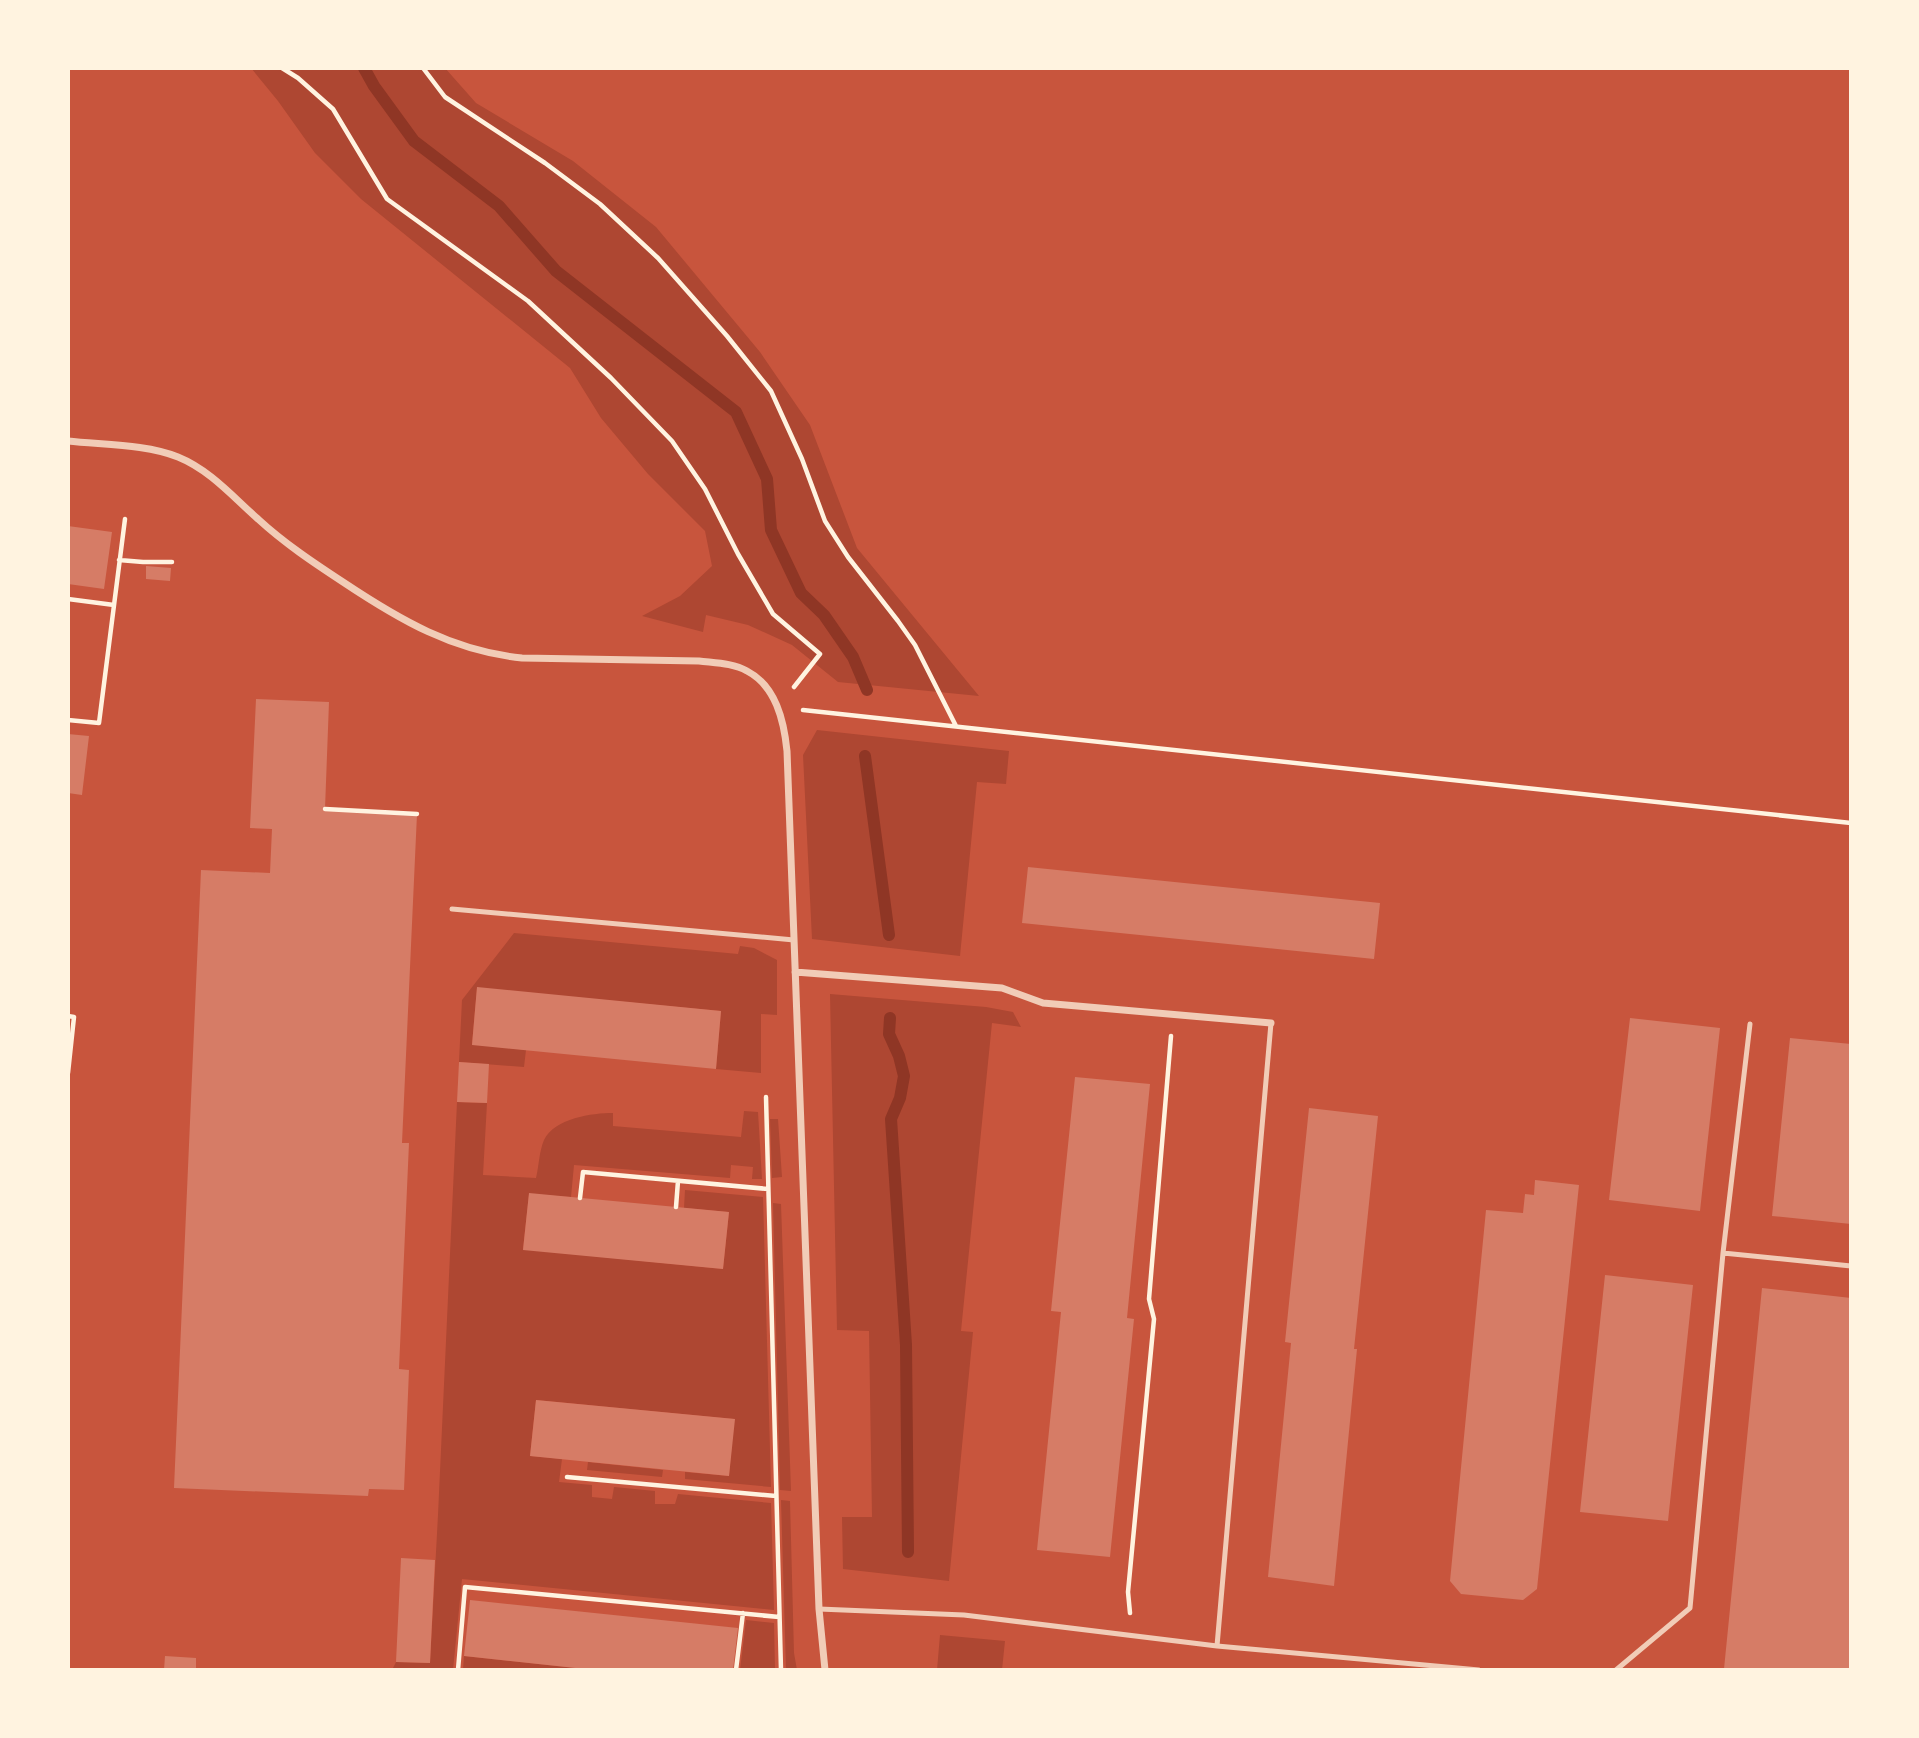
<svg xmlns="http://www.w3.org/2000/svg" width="1919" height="1738" font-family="Poppins,sans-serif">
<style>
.green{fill:#ae4732}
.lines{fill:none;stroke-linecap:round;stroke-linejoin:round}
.stream{stroke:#8f3625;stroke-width:12}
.building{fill:#d67c66}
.path{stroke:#fff3e0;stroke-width:4.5}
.service{stroke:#f1ccb7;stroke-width:5}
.minor{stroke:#f1ccb7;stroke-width:7}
</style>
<rect width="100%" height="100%" fill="#c8553d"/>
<path class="green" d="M 251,68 L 445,68 L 476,103 L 573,161 L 656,227 L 760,352 L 810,425 L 857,548 L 979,696 L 838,682 L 792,645 L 748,625 L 706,615 L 703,632 L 642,616 L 680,596 L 712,566 L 705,531 L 648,474 L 601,418 L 570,368 L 361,199 L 315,153 L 278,101 Z
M 817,730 L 1009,751 L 1006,784 L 977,782 L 960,956 L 812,939 L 803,755 Z
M 514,933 L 738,954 L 740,946 L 754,948 L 777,960 L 777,1015 L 761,1014 L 761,1073 L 716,1069 L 721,1011 L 477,988 L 472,1044 L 526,1050 L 524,1067 L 459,1062 L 462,1000 Z
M 830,994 L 986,1007 L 1013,1012 L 1021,1027 L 992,1023 L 961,1331 L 973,1332 L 949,1581 L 843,1569 L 842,1517 L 872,1517 L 869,1331 L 837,1330 Z
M 457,1102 L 487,1103 L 483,1175 L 536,1178 C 539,1165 539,1152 544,1140 C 555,1118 592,1113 613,1113 L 613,1126 L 741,1137 L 744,1111 L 758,1112 L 762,1179 L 752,1179 L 753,1167 L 731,1165 L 730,1178 L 574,1165 L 571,1197 L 529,1194 L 523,1249 L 723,1269 L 729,1212 L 684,1208 L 685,1190 L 763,1197 L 771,1487 L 685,1479 L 685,1472 L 729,1476 L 734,1419 L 536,1400 L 530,1456 L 562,1459 L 559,1482 L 592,1485 L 592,1497 L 612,1499 L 614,1487 L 655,1491 L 655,1504 L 675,1504 L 678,1494 L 771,1503 L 774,1610 L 462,1579 L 453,1670 L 392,1670 L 396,1662 L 430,1663 L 438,1515 Z
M 770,1119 L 778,1119 L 782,1177 L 772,1178 Z
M 773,1203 L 781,1204 L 791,1491 L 780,1490 Z
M 588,1462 L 663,1470 L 662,1477 L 587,1470 Z
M 781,1500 L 790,1501 L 794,1653 L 797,1670 L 786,1670 Z
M 746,1620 L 774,1623 L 775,1670 L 740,1670 Z
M 940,1635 L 1005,1641 L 1002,1670 L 937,1670 Z
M 464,1656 L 594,1670 L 463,1670 Z"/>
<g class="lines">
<path class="stream" d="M 364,68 L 374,86 L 414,141 L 499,206 L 556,271 L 736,412 L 767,479 L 771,530 L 801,593 L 824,615 L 853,657 L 867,690
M 865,756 L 889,935
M 890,1018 L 889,1034 L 899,1056 L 904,1076 L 900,1098 L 891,1119 L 906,1345 L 908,1552"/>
</g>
<path class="building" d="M 68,526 L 112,532 L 104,589 L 68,584 Z
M 146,566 L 171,568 L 170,581 L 146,579 Z
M 256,699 L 329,702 L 325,809 L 417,814 L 402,1143 L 409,1143 L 399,1369 L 409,1370 L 404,1490 L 369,1489 L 368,1496 L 174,1488 L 201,870 L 270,873 L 272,829 L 250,828 Z
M 68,734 L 89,736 L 82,795 L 68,793 Z
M 1028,867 L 1380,903 L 1374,959 L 1022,923 Z
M 477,987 L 721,1011 L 716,1069 L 472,1045 Z
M 1630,1018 L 1720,1028 L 1700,1211 L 1609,1200 Z
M 1790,1038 L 1851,1044 L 1851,1224 L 1772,1216 Z
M 459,1062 L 489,1064 L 487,1103 L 457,1102 Z
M 1075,1077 L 1150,1084 L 1127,1318 L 1134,1319 L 1110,1557 L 1037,1550 L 1061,1312 L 1051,1311 Z
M 1309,1108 L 1378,1116 L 1354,1349 L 1357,1349 L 1334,1586 L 1268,1577 L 1291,1343 L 1285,1342 Z
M 1535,1180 L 1579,1185 L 1537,1589 L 1523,1600 L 1461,1594 L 1450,1581 L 1486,1210 L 1523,1213 L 1525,1194 L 1534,1195 Z
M 529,1193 L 729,1212 L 723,1269 L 523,1250 Z
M 1605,1275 L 1693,1285 L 1668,1521 L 1580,1512 Z
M 1762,1288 L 1851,1298 L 1851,1670 L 1724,1669 Z
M 536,1400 L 735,1419 L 729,1476 L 530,1456 Z
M 401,1558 L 435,1560 L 430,1663 L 396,1662 Z
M 470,1600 L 738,1628 L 733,1670 L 594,1670 L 464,1656 Z
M 165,1656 L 196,1658 L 196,1670 L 164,1670 Z"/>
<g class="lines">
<path class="path" d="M 282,68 L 298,78 L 333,109 L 387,199 L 528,301 L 611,378 L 672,441 L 705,489 L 738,554 L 773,614 L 820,654 L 794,687
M 423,68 L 445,97 L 545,163 L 600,204 L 658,258 L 727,336 L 771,391 L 802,459 L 825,521 L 848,557 L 898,621 L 915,645 L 956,726
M 119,560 L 143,562 L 172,562
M 68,599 L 114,605
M 803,710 L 1851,823
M 68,720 L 99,723 L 125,519
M 325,809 L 417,814
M 68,1016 L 74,1017 L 68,1073
M 766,1097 L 781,1670
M 580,1198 L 583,1172 L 768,1189
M 676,1207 L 678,1181
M 567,1477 L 776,1496
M 1130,1613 L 1128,1592 L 1154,1319 L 1149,1299 L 1171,1036
M 458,1670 L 465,1587 L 779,1617
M 736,1670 L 743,1613"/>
<path class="service" d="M 452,909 L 794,940
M 1723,1253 L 1851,1266
M 819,1609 L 964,1615 L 1217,1646 L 1479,1670
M 1217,1646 L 1271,1023
M 1616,1670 L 1690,1608 L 1723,1253 L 1750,1024"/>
<path class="minor" d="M 68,441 C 103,445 146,444 178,457 C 210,470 233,497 258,519 C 284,543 314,563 343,582 C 400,620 453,651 522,658 L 699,661 C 715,663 733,663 747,671 C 776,686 784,721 787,751 L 819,1609 L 825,1670
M 795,972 L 1002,988 L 1043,1003 L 1271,1023"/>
</g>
<rect width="1919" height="1738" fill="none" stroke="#fff3e0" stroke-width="140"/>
</svg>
